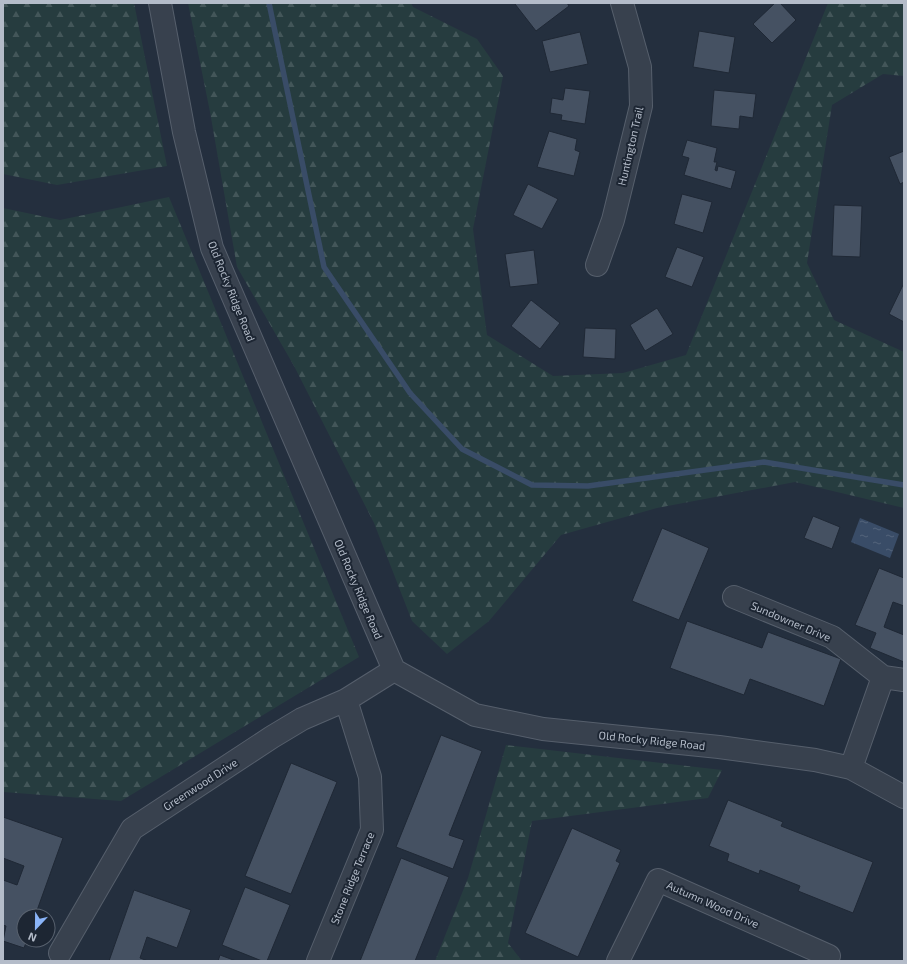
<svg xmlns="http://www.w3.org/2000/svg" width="907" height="964" font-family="'Exo 2',sans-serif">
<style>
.forest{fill:url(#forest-firs)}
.water{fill:url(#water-ripples)}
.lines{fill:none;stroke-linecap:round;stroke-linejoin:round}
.stream{stroke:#394c67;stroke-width:5.5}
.building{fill:#455162;stroke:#1f2835}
.minor-casing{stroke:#565f6c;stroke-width:24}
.minor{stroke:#38414e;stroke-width:22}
.labels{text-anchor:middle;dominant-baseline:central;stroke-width:4;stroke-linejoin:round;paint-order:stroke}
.street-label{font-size:11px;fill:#b4bcc9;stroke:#1d2633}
</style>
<defs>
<pattern id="forest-firs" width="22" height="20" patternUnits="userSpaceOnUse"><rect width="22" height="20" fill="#263c3f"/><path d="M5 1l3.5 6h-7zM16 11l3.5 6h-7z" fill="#435659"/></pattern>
<pattern id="water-ripples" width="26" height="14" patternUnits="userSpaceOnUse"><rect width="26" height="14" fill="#394c67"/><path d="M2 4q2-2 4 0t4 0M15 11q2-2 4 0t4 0" fill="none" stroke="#53647b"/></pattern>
</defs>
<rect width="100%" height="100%" fill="#242f3e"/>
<path class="forest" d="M 3,3 L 134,3 L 167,166 L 57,185 L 3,174 Z
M 188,3 L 411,3 L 413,7 L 477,39 L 503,76 L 473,229 L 487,335 L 553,376 L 623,373 L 686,355 L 828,3 L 904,3 L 904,76 L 883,74 L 832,105 L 807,263 L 834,320 L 904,352 L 904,508 L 795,482 L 657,508 L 561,535 L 489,621 L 447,654 L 412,621 L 374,523 L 294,366 L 237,267 L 210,112 Z
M 169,197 L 359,657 L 121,801 L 3,792 L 3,208 L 60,220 Z
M 506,745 L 722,770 L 708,798 L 532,821 L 508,943 L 522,961 L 435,961 L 468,878 Z"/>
<path class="water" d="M 860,518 L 899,534 L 890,558 L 851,542 Z"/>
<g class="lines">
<path class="stream" d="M 269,3 L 324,267 L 410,393 L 462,449 L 532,485 L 588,486 L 764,462 L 904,485"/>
</g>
<path class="building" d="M 516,3 L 567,3 L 569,6 L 536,31 L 515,4 Z
M 775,3 L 780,3 L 796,20 L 772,43 L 753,24 Z
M 699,31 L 735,37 L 729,73 L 693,67 Z
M 580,32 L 588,64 L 550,72 L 542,41 Z
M 565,88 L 590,91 L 585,124 L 561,120 L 562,115 L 550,113 L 552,98 L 563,100 Z
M 714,90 L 756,94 L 753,118 L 740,116 L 739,129 L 711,126 Z
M 549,131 L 577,139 L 575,150 L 580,152 L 574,176 L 537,167 Z
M 687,140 L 717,148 L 714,162 L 717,162 L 715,170 L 717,171 L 718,166 L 736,171 L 731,189 L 684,175 L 689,158 L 682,156 Z
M 904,151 L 904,182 L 900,184 L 889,157 Z
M 528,184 L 558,199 L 542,229 L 513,215 Z
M 682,194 L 712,202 L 703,233 L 674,224 Z
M 834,205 L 862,206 L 860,257 L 832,256 Z
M 677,247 L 704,257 L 692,287 L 665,277 Z
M 534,250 L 538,284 L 510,287 L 505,254 Z
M 903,285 L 904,286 L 904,322 L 889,314 Z
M 531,300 L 560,323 L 540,349 L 511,326 Z
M 657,308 L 673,334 L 645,351 L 630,325 Z
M 585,328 L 616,329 L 615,359 L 583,357 Z
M 813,516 L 840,527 L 832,549 L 804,538 Z
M 662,528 L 709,548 L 679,620 L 632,601 Z
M 879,568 L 904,578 L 904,606 L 893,602 L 884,627 L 904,635 L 904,662 L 870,648 L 876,633 L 855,625 Z
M 687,621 L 762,648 L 768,632 L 841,659 L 824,706 L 750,679 L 744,695 L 670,668 Z
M 441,735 L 482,751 L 449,835 L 464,840 L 453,869 L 396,847 Z
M 291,763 L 337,782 L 291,894 L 245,876 Z
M 728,800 L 783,822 L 781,826 L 873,862 L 853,913 L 798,891 L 800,886 L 760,870 L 759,874 L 727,861 L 729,854 L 709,846 Z
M 3,817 L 63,838 L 35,916 L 24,916 L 24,940 L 27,940 L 24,948 L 3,941 L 6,926 L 3,925 L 3,880 L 17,885 L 24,866 L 3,858 Z
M 572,828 L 621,850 L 616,861 L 620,863 L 578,957 L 525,933 Z
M 401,858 L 449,877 L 415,961 L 360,961 Z
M 245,887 L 290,905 L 267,961 L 262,961 L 222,945 Z
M 134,890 L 191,910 L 177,948 L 147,937 L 140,958 L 148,961 L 109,961 Z
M 220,955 L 236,961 L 218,961 Z"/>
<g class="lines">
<defs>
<path id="minor" d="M 160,3 L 184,132 L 212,248 L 394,670 L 475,715 L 543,729 L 719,747 L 815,760 L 851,768 L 904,797
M 597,265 L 613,220 L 641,106 L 640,67 L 622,3
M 734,597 L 832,637 L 883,677 L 904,680
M 851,768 L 883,677
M 60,953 L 132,829 L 272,737 L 302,719 L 346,700 L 394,670
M 318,961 L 372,830 L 370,777 L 346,700
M 618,961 L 658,880 L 829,956"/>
</defs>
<use href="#minor" class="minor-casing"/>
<use href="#minor" class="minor"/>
</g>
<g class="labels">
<g class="street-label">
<text transform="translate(630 146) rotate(-77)">Huntington Trail</text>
<text transform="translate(232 291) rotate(68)">Old Rocky Ridge Road</text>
<text transform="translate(359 589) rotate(67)">Old Rocky Ridge Road</text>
<text transform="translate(791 621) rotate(23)">Sundowner Drive</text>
<text transform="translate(652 740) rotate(6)">Old Rocky Ridge Road</text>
<text transform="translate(200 784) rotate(-33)">Greenwood Drive</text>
<text transform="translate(352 878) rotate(-68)">Stone Ridge Terrace</text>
<text transform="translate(713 904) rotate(24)">Autumn Wood Drive</text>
</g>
</g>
<rect width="907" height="964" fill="none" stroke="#b4bcc9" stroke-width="8"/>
<g transform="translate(36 928) rotate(202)"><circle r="19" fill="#1d2633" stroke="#59626f"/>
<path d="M0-3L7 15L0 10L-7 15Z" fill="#8ab4f8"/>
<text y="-6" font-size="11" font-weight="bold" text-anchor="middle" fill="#b4bcc9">N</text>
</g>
</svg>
